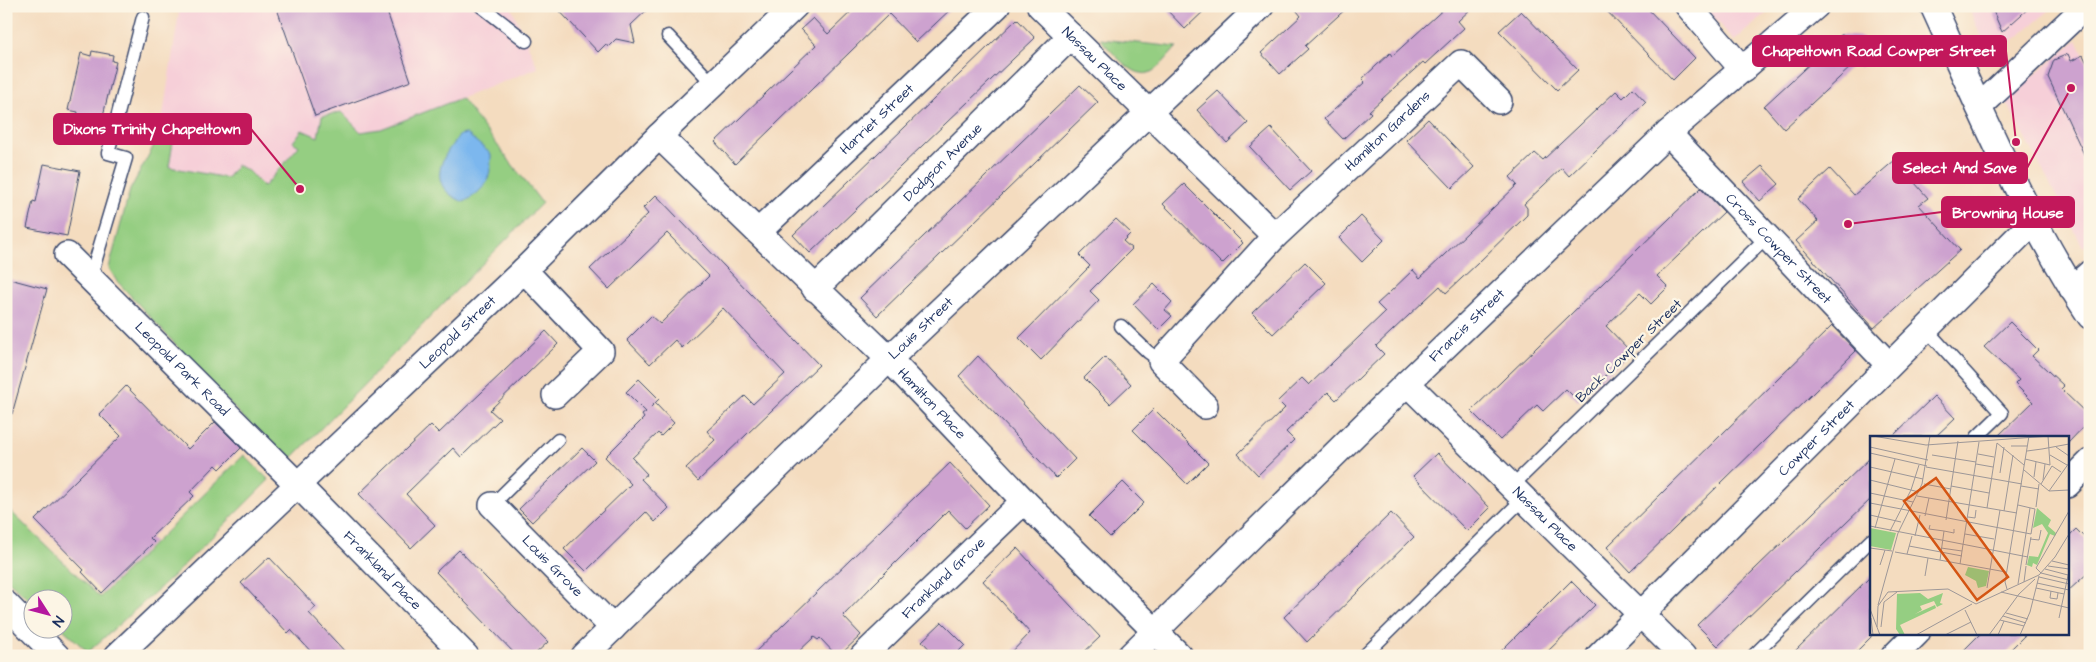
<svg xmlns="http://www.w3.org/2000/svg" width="2096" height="662" font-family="'Architects Daughter',sans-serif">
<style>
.built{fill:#f6cfd8}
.green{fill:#95ce82;stroke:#587e70}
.water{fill:#7cb7ee;stroke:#4c73a6}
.building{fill:#cda2cf}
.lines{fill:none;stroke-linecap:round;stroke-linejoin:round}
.lane-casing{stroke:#3c496d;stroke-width:15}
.street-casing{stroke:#3c496d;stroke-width:28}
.lane{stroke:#fff;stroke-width:12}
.street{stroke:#fff;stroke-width:25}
.labels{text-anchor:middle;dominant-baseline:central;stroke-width:4.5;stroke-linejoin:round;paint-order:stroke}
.street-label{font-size:14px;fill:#1b2f5e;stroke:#fcf5e5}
.inset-road{fill:none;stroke:#9d9798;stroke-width:1}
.view{fill:#d45514;fill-opacity:0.15;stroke:#d45514;stroke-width:2.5}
.inset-edge{fill:none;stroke:#1b2f5e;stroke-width:2.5}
.leader{fill:none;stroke:#c2185b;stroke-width:2}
.callout-dot{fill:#c2185b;stroke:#fcf5e5;stroke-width:2}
.callout{fill:#c2185b;stroke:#c2185b;stroke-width:2}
.callout-label{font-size:15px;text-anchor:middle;font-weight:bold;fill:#fff}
</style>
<rect width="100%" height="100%" fill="#fcf5e5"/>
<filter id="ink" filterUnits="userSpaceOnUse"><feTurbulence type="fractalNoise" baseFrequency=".02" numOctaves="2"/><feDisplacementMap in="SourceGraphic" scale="10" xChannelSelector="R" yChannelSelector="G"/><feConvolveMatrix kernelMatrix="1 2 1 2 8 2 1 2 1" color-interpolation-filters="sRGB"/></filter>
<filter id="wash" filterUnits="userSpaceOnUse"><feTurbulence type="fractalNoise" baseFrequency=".0096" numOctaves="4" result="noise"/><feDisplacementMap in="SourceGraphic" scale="20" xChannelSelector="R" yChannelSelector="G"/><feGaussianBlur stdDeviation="1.12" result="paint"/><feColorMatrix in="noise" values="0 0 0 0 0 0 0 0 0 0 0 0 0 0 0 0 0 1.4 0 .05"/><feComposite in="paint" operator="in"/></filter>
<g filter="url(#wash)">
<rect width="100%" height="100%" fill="#f4dcbf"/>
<path class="built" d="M 180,6 L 511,6 L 538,68 L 406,120 L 289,453 L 116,280 L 123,247 L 160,134 Z
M 1705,6 L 1775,6 L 1734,41 Z
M 1968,6 L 2055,6 L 1990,59 Z
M 2077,40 L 2090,69 L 2090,242 L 2083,247 L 2005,99 Z"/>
<path class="green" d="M 1100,39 L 1177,47 C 1169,55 1161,67 1151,72 C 1134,81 1111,50 1100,39 Z
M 461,98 L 542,203 L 286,464 L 116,280 L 109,268 L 130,190 L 160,134 L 174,136 L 169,167 L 227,178 L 237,165 L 248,171 L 264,187 L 299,146 L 293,142 L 302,130 L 318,137 L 322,116 L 341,112 L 361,132 L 381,129 Z
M 244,455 L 269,480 L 173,576 L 88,652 L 63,629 L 62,600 L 32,600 L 32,602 L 6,579 L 6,507 L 100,597 Z"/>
<path class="water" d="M 467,134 L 491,154 C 491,180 486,189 464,202 C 426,187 439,159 460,135 Z"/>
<g id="blocks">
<path class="building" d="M 276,6 L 385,6 L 411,81 L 315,116 Z
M 555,6 L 651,6 L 631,25 L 635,43 L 616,39 L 608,47 L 606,44 L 598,52 Z
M 857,6 L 954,6 L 916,42 L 889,14 L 735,164 L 715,142 L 816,45 L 801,29 L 813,18 L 828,34 Z
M 1163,6 L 1209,6 L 1185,29 Z
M 1293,6 L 1349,6 L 1305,46 L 1308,49 L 1280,74 L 1261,53 L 1301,16 Z
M 1447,6 L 1474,6 L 1458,21 L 1464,28 L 1425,64 L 1423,62 L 1395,87 L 1369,111 L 1371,113 L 1343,139 L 1324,119 L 1365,82 L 1362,79 L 1390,53 L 1392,56 Z
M 1602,6 L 1645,6 L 1695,58 L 1673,80 Z
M 1991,6 L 2031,6 L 2002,32 Z
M 1521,11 L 1578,70 L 1557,90 L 1499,31 Z
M 1017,19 L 1035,38 L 810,253 L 793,235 Z
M 1841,35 L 1863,37 L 1861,67 L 1852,66 L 1784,129 L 1764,106 Z
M 92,51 L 113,55 L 112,61 L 116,62 L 101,124 L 77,117 L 78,112 L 68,110 L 81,53 L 91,56 Z
M 2068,54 L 2071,61 L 2083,55 L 2090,69 L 2090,167 L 2048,77 L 2054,60 Z
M 1080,85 L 1098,102 L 877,316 L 860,298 Z
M 1633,88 L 1646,102 L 1569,176 L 1562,168 L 1524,204 L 1527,208 L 1527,215 L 1477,264 L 1446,293 L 1440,286 L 1376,346 L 1384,354 L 1336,400 L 1328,392 L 1286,432 L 1294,440 L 1258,475 L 1238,454 L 1285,408 L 1278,401 L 1302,378 L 1309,385 L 1385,312 L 1377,304 L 1389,293 L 1413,270 L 1420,278 L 1517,185 L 1510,177 L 1535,153 L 1543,160 L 1616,91 L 1623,98 Z
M 1218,91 L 1248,123 L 1227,143 L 1197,110 Z
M 1428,119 L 1474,167 L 1452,188 L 1406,140 Z
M 1271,128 L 1311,171 L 1290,190 L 1250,147 Z
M 1895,160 L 1928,198 L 1919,205 L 1960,250 L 1874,328 L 1796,241 L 1818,221 L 1798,199 L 1830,169 L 1854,195 Z
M 44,164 L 80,171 L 67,236 L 27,228 L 33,201 L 36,202 Z
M 1762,166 L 1779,184 L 1760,201 L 1743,182 Z
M 1184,184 L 1243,243 L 1222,264 L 1163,204 Z
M 1701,188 L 1724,212 L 1657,276 L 1668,287 L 1651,304 L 1640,293 L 1606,326 L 1631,352 L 1578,401 L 1566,389 L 1543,411 L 1537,405 L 1500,440 L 1471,411 Z
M 656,195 L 819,365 L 698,481 L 686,468 L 715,440 L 707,431 L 745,396 L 753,404 L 785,374 L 723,308 L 682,348 L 675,340 L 650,364 L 627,340 L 651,316 L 660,324 L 709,276 L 667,233 L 609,289 L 590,269 L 648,214 L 643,208 Z
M 1361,216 L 1384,240 L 1362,262 L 1339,238 Z
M 1116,219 L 1131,233 L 1123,241 L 1132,249 L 1090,291 L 1099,300 L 1041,360 L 1019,338 L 1090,266 L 1079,255 Z
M 1305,262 L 1326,283 L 1273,334 L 1252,313 Z
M 6,278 L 47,289 L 12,414 L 6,413 Z
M 1154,284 L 1172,302 L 1165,310 L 1172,316 L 1158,330 L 1133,304 Z
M 2010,322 L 2038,350 L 2032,356 L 2064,386 L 2061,389 L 2090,417 L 2090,420 L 2068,443 L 2067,437 L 1997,437 L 2033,402 L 2015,384 L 2019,380 L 1984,347 Z
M 1832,326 L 1856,351 L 1630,572 L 1607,547 Z
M 546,331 L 558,344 L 490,410 L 500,419 L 461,457 L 453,448 L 406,494 L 435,525 L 411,548 L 359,494 L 431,425 L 439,433 Z
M 978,356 L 1075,459 L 1056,478 L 959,376 Z
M 1105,357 L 1131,384 L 1110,404 L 1084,378 Z
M 639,379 L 659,399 L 650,408 L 655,403 L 674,423 L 661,436 L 658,433 L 632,458 L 647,474 L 641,479 L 669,508 L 655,522 L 646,512 L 586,571 L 564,549 L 631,484 L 605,457 L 644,418 L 642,415 L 646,412 L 626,392 Z
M 126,386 L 188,449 L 215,422 L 241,448 L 220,469 L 216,465 L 190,492 L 194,496 L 150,538 L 154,542 L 102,593 L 82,572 L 84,570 L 35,520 L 121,436 L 99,414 Z
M 1934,396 L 1955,418 L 1935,437 L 1892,437 Z
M 1154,409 L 1208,463 L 1187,484 L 1133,430 Z
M 582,448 L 595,461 L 532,522 L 519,509 Z
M 1437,453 L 1490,508 L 1467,531 L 1413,476 Z
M 1871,457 L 1871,499 L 1718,646 L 1697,625 Z
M 950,463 L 989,505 L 965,528 L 948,510 L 873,585 L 843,616 L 861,635 L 839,656 L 837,656 L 820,638 L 818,640 L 814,637 L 794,656 L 751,656 Z
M 1123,482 L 1144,503 L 1110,537 L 1089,516 Z
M 1391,513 L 1414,537 L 1307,642 L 1284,617 Z
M 2076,529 L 2090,543 L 2090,571 L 2067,592 L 2067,538 Z
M 1017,548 L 1100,637 L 1080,656 L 1008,656 L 1030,633 L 983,581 Z
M 459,550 L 548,642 L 533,656 L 517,656 L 436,572 Z
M 269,557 L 316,607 L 309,613 L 349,656 L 315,656 L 291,630 L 288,633 L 241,583 Z
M 1871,576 L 1871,637 L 1852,656 L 1790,656 Z
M 1571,581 L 1595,605 L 1543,656 L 1496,656 Z
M 942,622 L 965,645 L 954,656 L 936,656 L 922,641 Z
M 1981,633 L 2027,633 L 2004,656 L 1958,656 Z"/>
</g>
</g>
<g filter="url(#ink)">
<use href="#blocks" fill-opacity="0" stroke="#3c496d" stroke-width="1"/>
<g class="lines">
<defs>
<path id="lane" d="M 481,6 L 526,41
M 668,36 L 713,84
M 90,279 L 126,158 L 108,153 L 143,17
M 1121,326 L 1148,352 L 1161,361
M 1926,329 L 2002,413 L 1977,437
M 1512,486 L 1767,237
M 492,505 L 558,440
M 1364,656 L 1524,498
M 1753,656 L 1871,540"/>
<g id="street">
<path id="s1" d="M 1040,6 L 1275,236"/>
<path d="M 1688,6 L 1743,70"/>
<path d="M 1933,6 C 1981,111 2026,220 2090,316"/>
<path d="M 1979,107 L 2086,6"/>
<path id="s2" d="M 1668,133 L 1889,365"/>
<path id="s3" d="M 659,136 L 889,359 L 1024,501 L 1180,656"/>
<path id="s4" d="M 758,232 L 997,6"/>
<path id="s5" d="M 67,255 L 298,485 L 466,656"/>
<path d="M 524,270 L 601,351 L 555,395"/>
<path id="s6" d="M 815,289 L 1071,36"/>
<path d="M 2072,289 L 2090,273"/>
<path id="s7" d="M 1407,383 L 1683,656"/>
<path id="s8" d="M 1205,406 L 1161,361 L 1275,236 L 1461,63 L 1499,101"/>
<path d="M 2067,485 L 2090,462"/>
<path id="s9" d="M 492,505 L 613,628"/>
<path d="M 6,604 L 57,656"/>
<path id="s10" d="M 117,656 L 524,270 L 659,136 L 795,6"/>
<path id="s11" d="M 584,656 L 889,359 L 1261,6"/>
<path id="s12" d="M 863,656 L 1024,501"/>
<path id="s13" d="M 1130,656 L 1407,383 L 1668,133 L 1816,6"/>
<path id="s14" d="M 1599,656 L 2034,221"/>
<path d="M 1894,656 L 1917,633"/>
</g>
</defs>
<use href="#lane" class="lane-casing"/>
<use href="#street" class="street-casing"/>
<use href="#lane" class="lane"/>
<use href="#street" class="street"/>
</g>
</g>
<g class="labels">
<g class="street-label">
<text stroke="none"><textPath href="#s1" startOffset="76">Nassau Place</textPath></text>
<text stroke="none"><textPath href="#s4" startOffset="164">Harriet Street</textPath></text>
<text stroke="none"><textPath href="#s8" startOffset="386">Hamilton Gardens</textPath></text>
<text stroke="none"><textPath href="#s6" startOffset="180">Dodgson Avenue</textPath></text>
<text stroke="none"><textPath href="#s2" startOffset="160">Cross Cowper Street</textPath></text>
<text stroke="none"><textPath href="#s13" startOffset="472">Francis Street</textPath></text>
<text stroke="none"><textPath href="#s11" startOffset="470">Louis Street</textPath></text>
<text stroke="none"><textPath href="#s10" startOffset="470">Leopold Street</textPath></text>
<text transform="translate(1629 351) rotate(-44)">Back Cowper Street</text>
<text stroke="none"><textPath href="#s5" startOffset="162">Leopold Park Road</textPath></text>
<text stroke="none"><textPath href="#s3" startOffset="382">Hamilton Place</textPath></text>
<text stroke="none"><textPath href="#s14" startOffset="308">Cowper Street</textPath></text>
<text stroke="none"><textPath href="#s7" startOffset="194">Nassau Place</textPath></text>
<text stroke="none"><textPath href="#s9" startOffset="86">Louis Grove</textPath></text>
<text stroke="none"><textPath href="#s5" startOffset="446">Frankland Place</textPath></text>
<text stroke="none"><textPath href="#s12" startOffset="112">Frankland Grove</textPath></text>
</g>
</g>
<g transform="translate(1870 436)">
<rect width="199" height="199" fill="#f4dcbf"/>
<path d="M 167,72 L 181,84 L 178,90 L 186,97 L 185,100 L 180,98 L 167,129 L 163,127 L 162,131 L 157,129 L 159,120 L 168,121 L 178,97 L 172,88 L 163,92 ZM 0,92 L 26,97 L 21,114 L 0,110 ZM 98,131 L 119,135 L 116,150 L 108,152 L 106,145 L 95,139 ZM 50,157 L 58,163 L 73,157 L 70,167 L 73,168 L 67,171 L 64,165 L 50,170 L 52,174 L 45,178 L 65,169 L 66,172 L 30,189 L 35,199 L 30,199 L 26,193 L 27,158 Z" fill="#95ce82"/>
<path class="inset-road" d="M 3,0 L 56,9 L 180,0M 141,10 L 157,10M 0,11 L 58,24M 186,11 L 199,20M 172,13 L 199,8M 157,15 L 172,13M 0,17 L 57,30M 108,18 L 124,21M 62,19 L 106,26M 180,19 L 197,29M 155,23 L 180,29 L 178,0M 106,28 L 123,31M 0,31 L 53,43M 56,31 L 152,48M 154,34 L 179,55 L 199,54M 130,37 L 134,11M 164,41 L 166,26M 0,44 L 49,56M 173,44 L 175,28M 54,48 L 81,53M 171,48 L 182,30 L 191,36M 81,50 L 119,57M 151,50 L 169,53M 179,55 L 199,27M 0,57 L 43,66M 47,60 L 147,77M 0,67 L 161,98 L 165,73 L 148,69M 166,71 L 169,48M 117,72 L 127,7 L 154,29M 134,75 L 143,19M 199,75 L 166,132 L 171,137 L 199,144M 0,79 L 31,86M 55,80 L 59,62M 98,81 L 105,82 L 106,74M 76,84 L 88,5M 60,89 L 59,93 L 74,95 L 84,97 L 84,93M 0,90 L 158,121M 5,92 L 25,23M 20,95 L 41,54 L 49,29M 95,98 L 124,103M 45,100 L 50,79M 160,103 L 169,104 L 171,94M 39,110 L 92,120M 0,112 L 22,115M 71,112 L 92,115M 25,116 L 136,136M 37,118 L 42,100M 70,124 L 74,95M 182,125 L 199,129M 90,128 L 109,6M 10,129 L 15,114M 156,129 L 161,101M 178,130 L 199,133M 175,133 L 198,139M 55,140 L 58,122M 169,141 L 199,148M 154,146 L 156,130M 167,147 L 199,154M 148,148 L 160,72M 117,152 L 130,74M 166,152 L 194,158M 137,153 L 135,146 L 159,0M 181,155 L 180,162 L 187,163 L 188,157M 131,156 L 199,172M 8,169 L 28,97 L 52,48 L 60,0M 0,173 L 10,199M 95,174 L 107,199M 136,177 L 158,183M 133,180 L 156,187M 1,182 L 3,199M 189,182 L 199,135M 130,184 L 154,190M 7,191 L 8,170 L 18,156 L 78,153 L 106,168 L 169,139 L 185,121 L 199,98M 11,191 L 14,166 L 27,156M 46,199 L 102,168M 75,199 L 101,186M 119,199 L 149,158 L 165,143M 128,199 L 134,185M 150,199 L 160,176 L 169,140"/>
<path class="view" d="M 66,42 L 138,141 L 107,164 L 34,65 Z"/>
<rect width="199" height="199" class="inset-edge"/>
</g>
<path class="leader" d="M2016 142L2006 51M300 189L251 129M2071 88L2027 168M1848 224L1942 212"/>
<g class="callout-dot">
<circle cx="2016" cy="142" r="5"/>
<circle cx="300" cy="189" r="5"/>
<circle cx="2071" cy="88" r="5"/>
<circle cx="1848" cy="224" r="5"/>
</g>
<g class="callout">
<rect x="1753" y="36" width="253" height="30" rx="5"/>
<rect x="54" y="114" width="197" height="30" rx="5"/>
<rect x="1893" y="153" width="134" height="30" rx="5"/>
<rect x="1942" y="197" width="132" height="30" rx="5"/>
</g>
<g class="callout-label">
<text x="1879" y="56">Chapeltown Road Cowper Street</text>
<text x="152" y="134">Dixons Trinity Chapeltown</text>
<text x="1960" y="173">Select And Save</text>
<text x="2008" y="218">Browning House</text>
</g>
<rect width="2096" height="662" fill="none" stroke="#fcf5e5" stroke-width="25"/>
<g transform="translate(48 614) rotate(126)"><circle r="24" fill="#fcf5e5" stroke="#a2a6af"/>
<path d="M0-4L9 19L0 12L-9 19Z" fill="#b5179e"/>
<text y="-8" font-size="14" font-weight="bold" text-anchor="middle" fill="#1b2f5e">N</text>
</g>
</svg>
